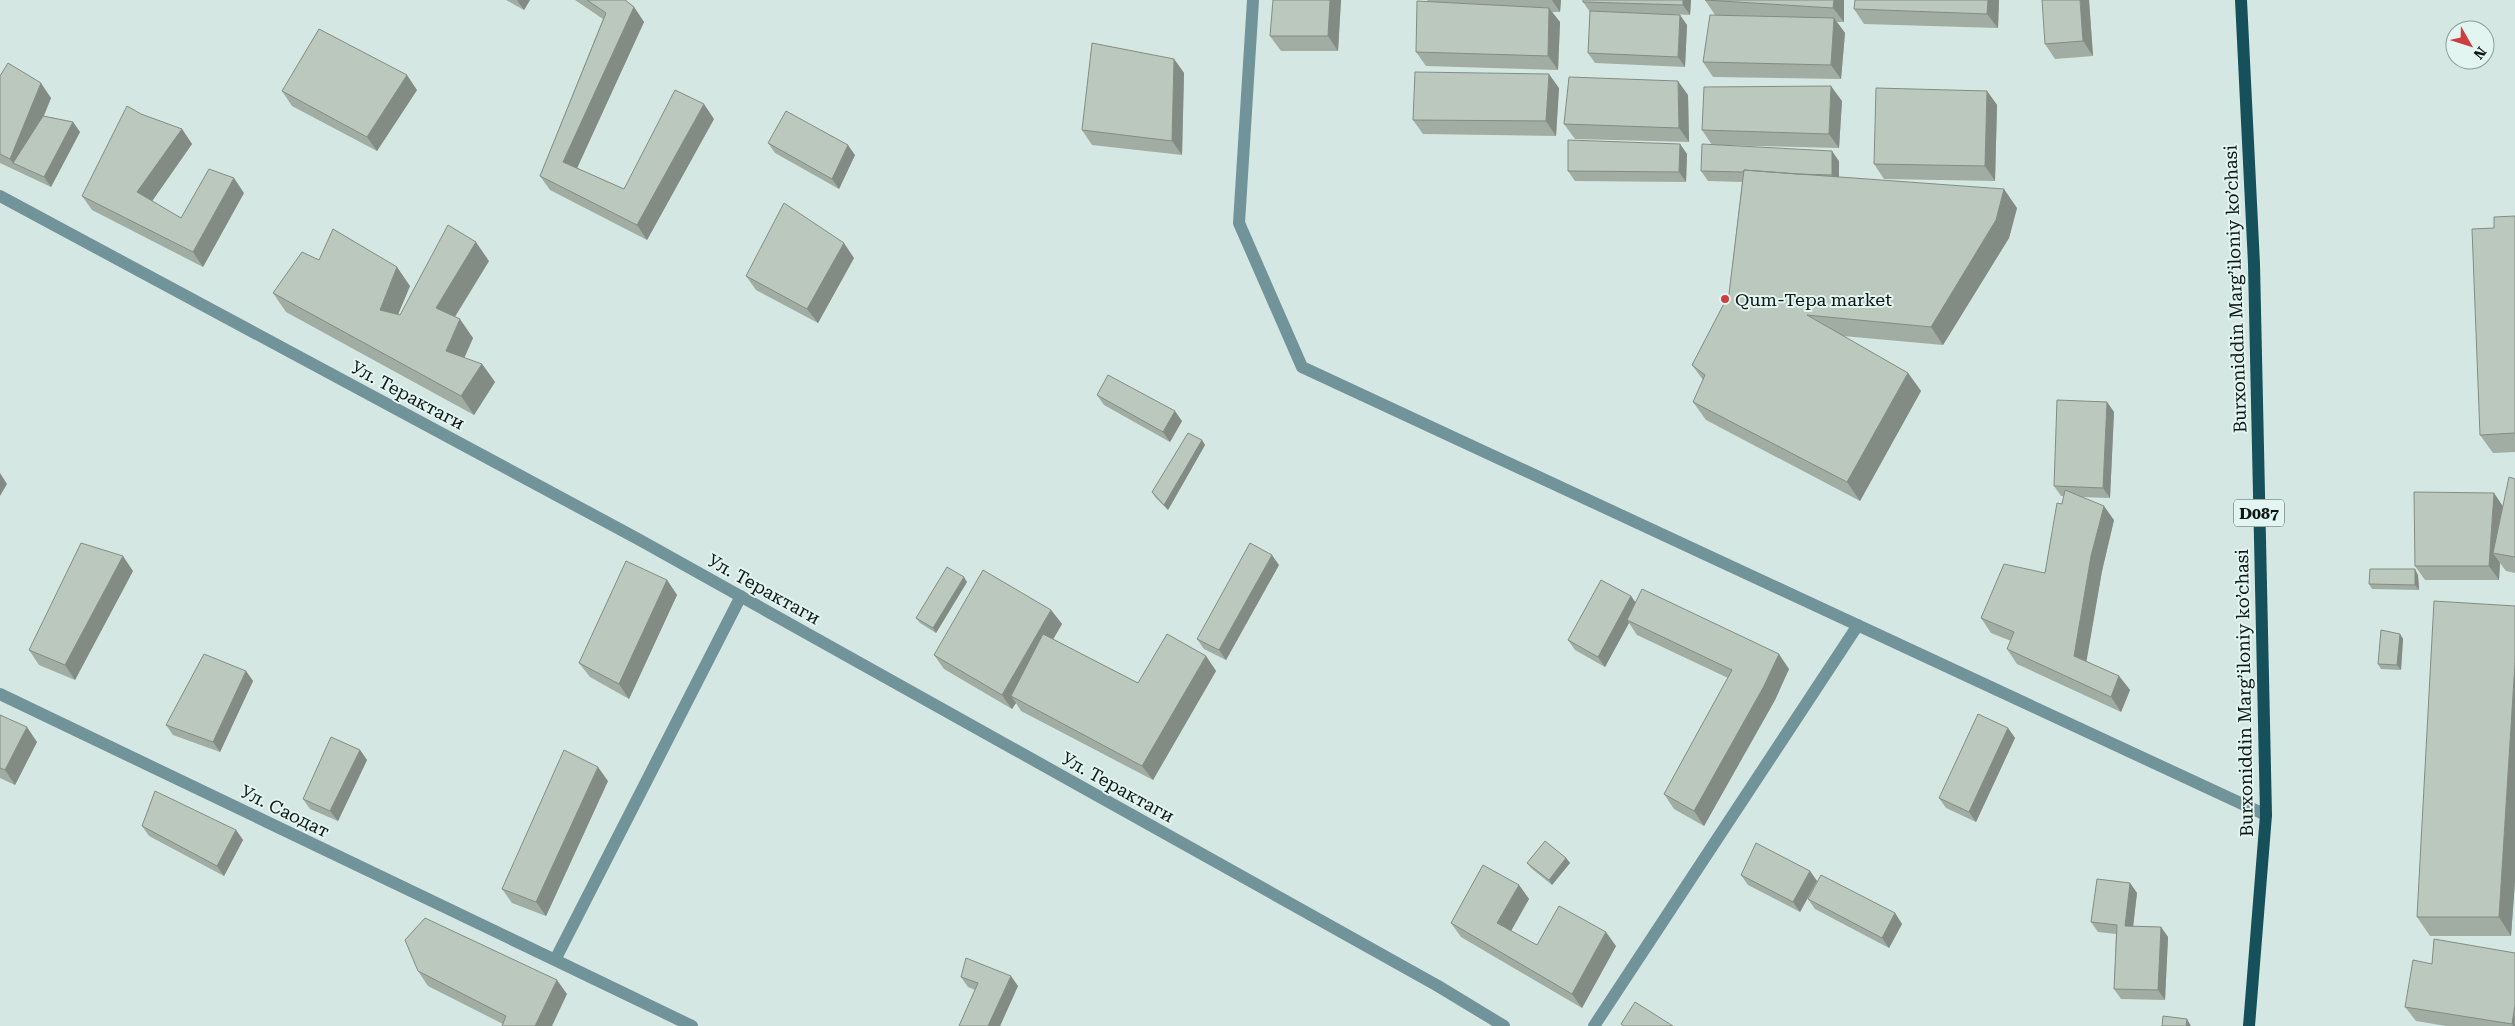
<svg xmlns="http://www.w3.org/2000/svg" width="2515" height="1026" font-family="'Roboto Serif',serif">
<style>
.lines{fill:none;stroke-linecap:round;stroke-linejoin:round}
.street{stroke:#71949b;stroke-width:12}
.primary{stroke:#15505b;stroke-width:12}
.wall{fill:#a1aca3}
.shaded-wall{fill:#838c84}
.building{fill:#bbc8bd;stroke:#838c84}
.poi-dot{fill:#cd3e41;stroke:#e2f5f0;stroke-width:2}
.labels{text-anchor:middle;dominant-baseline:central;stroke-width:4;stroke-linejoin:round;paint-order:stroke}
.shield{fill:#e2f5f0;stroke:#4e5956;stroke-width:1}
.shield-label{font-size:16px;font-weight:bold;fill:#0f1614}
.street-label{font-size:18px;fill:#0f1614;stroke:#e2f5f0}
.poi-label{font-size:18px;fill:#0f1614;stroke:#e2f5f0;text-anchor:start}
</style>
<rect width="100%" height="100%" fill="#d5e7e3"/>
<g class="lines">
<path class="street" d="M 1253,0 L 1239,223 L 1302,367 L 2266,815
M 0,196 L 638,539 L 1438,986 L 1504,1026
M 0,694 L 555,960
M 692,1026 L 555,960 L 741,596
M 1594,1026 L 1858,625"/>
<path class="primary" d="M 2241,0 L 2254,264 L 2266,815 L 2249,1026"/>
</g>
<path class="wall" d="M 506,0 L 530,0 L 524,10 Z
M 575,0 L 625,0 L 634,7 L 644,22 L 577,168 L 624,189 L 714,119 L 647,240 L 550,190 L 540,176 L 603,19 Z
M 1341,0 L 1338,51 L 1281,51 L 1270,36 Z
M 1427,0 L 1561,0 L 1560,12 L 1552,12 L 1560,22 L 1558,70 L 1426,66 L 1416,52 L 1428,1 Z
M 1583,0 L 1691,0 L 1690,15 L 1671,14 L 1680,15 L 1687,25 L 1685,67 L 1595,63 L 1588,53 L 1590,12 L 1583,2 Z
M 1705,0 L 1844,0 L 1844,22 L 1837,22 L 1845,33 L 1841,79 L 1713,77 L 1703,62 L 1715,15 Z
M 1999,0 L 1998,28 L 1864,24 L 1854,9 Z
M 2089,0 L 2093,56 L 2055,59 L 2045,44 Z
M 1174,59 L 1184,73 L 1182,155 L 1092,145 L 1082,130 Z
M 0,76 L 51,98 L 44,116 L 73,122 L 80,132 L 51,187 L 0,163 Z
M 1559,88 L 1556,136 L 1423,134 L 1413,120 Z
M 417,90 L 377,151 L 292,106 L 282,91 Z
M 1987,91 L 1997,105 L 1995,181 L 1884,179 L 1874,164 Z
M 1688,95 L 1689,142 L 1575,139 L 1564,124 Z
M 1842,101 L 1839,148 L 1712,145 L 1702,130 Z
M 141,114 L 182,129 L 192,144 L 152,201 L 181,218 L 244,193 L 203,267 L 92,210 L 82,196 Z
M 768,143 L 855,155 L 839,189 L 775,153 Z
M 1680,144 L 1687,154 L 1686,182 L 1575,181 L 1568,171 Z
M 1839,161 L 1839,177 L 2017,208 L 2009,238 L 1943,345 L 1843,336 L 1908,373 L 1921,391 L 1860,501 L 1706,420 L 1693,402 L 1703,380 L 1692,365 L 1729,294 L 1742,182 L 1708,181 L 1701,171 Z
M 2515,216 L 2515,452 L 2493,453 L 2480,435 L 2494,228 Z
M 854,258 L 818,323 L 756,290 L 746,276 Z
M 319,260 L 410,286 L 398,314 L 400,315 L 489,261 L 455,317 L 473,338 L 464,358 L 482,364 L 495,382 L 474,415 L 286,312 L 273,293 Z
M 1097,395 L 1182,421 L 1170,442 L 1104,405 Z
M 2107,402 L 2114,412 L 2110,498 L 2081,497 L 2114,520 L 2102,571 L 2086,661 L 2119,676 L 2130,690 L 2121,712 L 2017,664 L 2007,649 L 2011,641 L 1991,633 L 1981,618 L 2045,573 L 2064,496 L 2061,496 L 2054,486 Z
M 1202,440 L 1205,445 L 1168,510 L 1155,497 L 1152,492 Z
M 2515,479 L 2515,573 L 2506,571 L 2500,563 L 2499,580 L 2425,580 L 2415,566 L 2494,493 L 2503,507 Z
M 1279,565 L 1226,660 L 1204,649 L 1197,639 Z
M 133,571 L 75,680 L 39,665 L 29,650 Z
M 2418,575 L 2419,590 L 2372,589 L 2369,584 Z
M 667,580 L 677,595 L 629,699 L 590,677 L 579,663 Z
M 967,582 L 936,633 L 920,623 L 916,618 Z
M 1631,596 L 1635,602 L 1789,669 L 1775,700 L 1704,826 L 1674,809 L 1664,794 L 1728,678 L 1637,635 L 1629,623 L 1605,667 L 1575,650 L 1568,640 Z
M 2515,606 L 2515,881 L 2511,936 L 2430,936 L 2417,917 Z
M 1051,610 L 1062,624 L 1053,639 L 1138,683 L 1206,656 L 1216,671 L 1153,780 L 1021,711 L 1016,703 L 1012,709 L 944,669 L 934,655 Z
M 2400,634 L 2403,639 L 2401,670 L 2381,669 L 2378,664 Z
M 246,671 L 253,681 L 220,752 L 173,735 L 166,725 Z
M 0,715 L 37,742 L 15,785 L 0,778 Z
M 2008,728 L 2015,738 L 1976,822 L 1946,808 L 1939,798 Z
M 360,750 L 367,760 L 338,821 L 310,809 L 303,799 Z
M 608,781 L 546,916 L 512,903 L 502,889 Z
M 142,826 L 236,830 L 243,840 L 224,876 L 149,836 Z
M 1566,858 L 1570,863 L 1552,885 L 1531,868 L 1527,863 Z
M 1810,871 L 1817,881 L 1800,912 L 1748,885 L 1741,875 Z
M 2130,883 L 2137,893 L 2133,926 L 2161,927 L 2168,937 L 2165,1000 L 2121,999 L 2114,989 L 2116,934 L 2098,932 L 2091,922 Z
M 1519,885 L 1529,899 L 1511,931 L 1537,945 L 1616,946 L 1582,1008 L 1461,937 L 1451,923 Z
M 1808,899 L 1895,913 L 1902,924 L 1889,948 L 1815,909 Z
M 2515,953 L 2515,1026 L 2446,1026 L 2416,1021 L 2405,1007 L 2432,964 Z
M 418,971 L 567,994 L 503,1024 L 428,986 Z
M 961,977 L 1018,986 L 1000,1026 L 959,1026 L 975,990 L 968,987 Z"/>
<path class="shaded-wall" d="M 517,0 L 530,0 L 524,10 Z
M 1330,0 L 1341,0 L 1338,51 L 1328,36 Z
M 1552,0 L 1561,0 L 1560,12 Z
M 1683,0 L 1691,0 L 1690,15 L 1683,5 Z
M 1834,0 L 1844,0 L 1844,22 L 1833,8 Z
M 1988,0 L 1999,0 L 1998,28 L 1987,14 Z
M 2080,0 L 2089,0 L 2093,56 L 2083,41 Z
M 634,7 L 644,22 L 573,177 L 563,162 Z
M 1549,8 L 1560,22 L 1558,70 L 1548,56 Z
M 1680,15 L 1687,25 L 1685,67 L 1678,57 Z
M 1834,18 L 1845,33 L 1841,79 L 1831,65 Z
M 1174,59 L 1184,73 L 1182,155 L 1172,141 Z
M 1549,74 L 1559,88 L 1556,136 L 1546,121 Z
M 407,75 L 417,90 L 377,151 L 367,137 Z
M 1678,81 L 1688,95 L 1689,142 L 1679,128 Z
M 41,83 L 51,98 L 22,167 L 13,163 L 10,159 Z
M 1831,86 L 1842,101 L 1839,148 L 1829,134 Z
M 1987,91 L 1997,105 L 1995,181 L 1985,166 Z
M 704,104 L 714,119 L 647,240 L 637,225 Z
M 73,122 L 80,132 L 51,187 L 44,177 Z
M 182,129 L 192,144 L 148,207 L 137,192 Z
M 1680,144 L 1687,154 L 1686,182 L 1679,172 Z
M 848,145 L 855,155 L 839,189 L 832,179 Z
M 1832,151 L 1839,161 L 1839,185 L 1832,175 Z
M 234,178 L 244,193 L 203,267 L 193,252 Z
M 2004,189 L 2017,208 L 2009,238 L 1943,345 L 1931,327 Z
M 476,242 L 489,261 L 449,326 L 436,308 Z
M 844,243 L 854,258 L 818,323 L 807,309 Z
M 397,267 L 410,286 L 392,329 L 380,310 Z
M 460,319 L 473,338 L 459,370 L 446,351 Z
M 482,364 L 495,382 L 474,415 L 461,396 Z
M 1908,373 L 1921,391 L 1860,501 L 1847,482 Z
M 2107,402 L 2114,412 L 2110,498 L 2103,488 Z
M 1175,411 L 1182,421 L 1170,442 L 1163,432 Z
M 1202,440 L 1205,445 L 1168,510 L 1164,505 Z
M 0,473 L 7,484 L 0,496 Z
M 2494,493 L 2504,508 L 2493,553 L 2500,563 L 2499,580 L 2489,566 Z
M 2104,506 L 2114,520 L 2102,571 L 2085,670 L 2074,656 L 2091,556 Z
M 1272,555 L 1279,565 L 1226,660 L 1219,650 Z
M 123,556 L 133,571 L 75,680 L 65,665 Z
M 2415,569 L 2418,575 L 2419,590 L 2415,585 Z
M 964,577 L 967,582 L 936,633 L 933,628 Z
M 667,580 L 677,595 L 629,699 L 619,684 Z
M 1631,596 L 1638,606 L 1627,620 L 1629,623 L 1605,667 L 1598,657 Z
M 1051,610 L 1062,624 L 1018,700 L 1011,696 L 1016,703 L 1012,709 L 1002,695 Z
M 2400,634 L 2403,639 L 2401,670 L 2397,665 Z
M 1779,654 L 1789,669 L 1775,700 L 1704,826 L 1694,811 Z
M 1206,656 L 1216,671 L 1153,780 L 1142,766 Z
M 2515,663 L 2515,881 L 2511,936 L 2499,917 Z
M 246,671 L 253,681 L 220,752 L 213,742 Z
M 2119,676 L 2130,690 L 2121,712 L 2111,697 Z
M 27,727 L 37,742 L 15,785 L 5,770 Z
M 2008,728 L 2015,738 L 1976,822 L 1969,812 Z
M 360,750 L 367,760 L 338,821 L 330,811 Z
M 598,767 L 608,781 L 546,916 L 536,902 Z
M 236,830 L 243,840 L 224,876 L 217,866 Z
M 1566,858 L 1570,863 L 1552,885 L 1549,880 Z
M 1810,871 L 1817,881 L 1800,912 L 1793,902 Z
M 2130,883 L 2137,893 L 2132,936 L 2125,926 Z
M 1519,885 L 1529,899 L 1507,938 L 1497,923 Z
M 1895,913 L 1902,924 L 1889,948 L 1882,938 Z
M 2161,927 L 2168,937 L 2165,1000 L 2158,990 Z
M 1606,932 L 1616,946 L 1582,1008 L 1572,994 Z
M 1011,976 L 1018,986 L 1000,1026 L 988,1026 Z
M 557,980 L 567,994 L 552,1026 L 535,1026 Z
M 2514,1004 L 2515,1026 L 2513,1026 L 2512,1024 Z
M 2187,1019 L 2191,1026 L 2186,1026 Z"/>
<path class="building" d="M 587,0 L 625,0 L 634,7 L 563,162 L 624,189 L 675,90 L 704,104 L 637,225 L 540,176 L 606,13 Z
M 1273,0 L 1330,0 L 1328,36 L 1270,36 Z
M 1583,0 L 1683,0 L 1683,5 L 1583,2 Z
M 1705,0 L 1834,0 L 1833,8 Z
M 1855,0 L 1988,0 L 1987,14 L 1854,9 Z
M 2042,0 L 2080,0 L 2083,41 L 2045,44 Z
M 1417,1 L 1549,8 L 1548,56 L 1416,52 Z
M 1590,11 L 1680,15 L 1678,57 L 1588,53 Z
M 1710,15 L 1834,18 L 1831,65 L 1703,62 Z
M 319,29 L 407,75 L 367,137 L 282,91 Z
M 1092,43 L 1174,59 L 1172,141 L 1082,130 Z
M 8,63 L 41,83 L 10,159 L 0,154 L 0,76 Z
M 1415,72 L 1549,74 L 1546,121 L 1413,120 Z
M 1569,77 L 1678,81 L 1679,128 L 1564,124 Z
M 1831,86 L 1829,134 L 1702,130 L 1704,87 Z
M 1876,88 L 1987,91 L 1985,166 L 1874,164 Z
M 127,106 L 141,114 L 182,129 L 137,192 L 181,218 L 209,169 L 234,178 L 193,252 L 82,196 Z
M 786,111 L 848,145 L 832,179 L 768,143 Z
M 43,116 L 73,122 L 44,177 L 13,163 Z
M 1568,140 L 1680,144 L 1679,172 L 1568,171 Z
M 1702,144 L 1832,151 L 1832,175 L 1797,174 L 1744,170 L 1743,172 L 1701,171 Z
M 1744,170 L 2004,189 L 1996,220 L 1931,327 L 1807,315 L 1908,373 L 1847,482 L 1693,402 L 1705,375 L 1692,365 L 1729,294 Z
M 784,203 L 844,243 L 807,309 L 746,276 Z
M 2515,216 L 2515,433 L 2480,435 L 2472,229 L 2494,228 L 2494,217 Z
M 448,225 L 476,242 L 436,308 L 460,319 L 446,351 L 482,364 L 461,396 L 273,293 L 302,252 L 319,260 L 333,229 L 397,267 L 380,310 L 400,315 Z
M 1108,375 L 1175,411 L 1163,432 L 1097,395 Z
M 2057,400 L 2107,402 L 2103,488 L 2054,486 Z
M 1188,433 L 1202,440 L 1164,505 L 1152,492 Z
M 2509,477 L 2515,479 L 2515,557 L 2493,553 Z
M 2065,490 L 2104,506 L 2091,556 L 2074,656 L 2119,676 L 2111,697 L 2007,649 L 2014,632 L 1981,618 L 2004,564 L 2045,573 L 2057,503 L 2062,504 Z
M 2414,492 L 2494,493 L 2489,566 L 2415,566 Z
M 81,543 L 123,556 L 65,665 L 29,650 Z
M 1250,543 L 1272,555 L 1219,650 L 1197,639 Z
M 626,561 L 667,580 L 619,684 L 579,663 Z
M 947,567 L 964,577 L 933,628 L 916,618 Z
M 2370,569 L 2415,569 L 2415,585 L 2369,584 Z
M 983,570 L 1051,610 L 1002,695 L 934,655 Z
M 1601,580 L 1631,596 L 1598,657 L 1568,640 Z
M 1642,589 L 1779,654 L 1764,686 L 1694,811 L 1664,794 L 1732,670 L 1627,620 Z
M 2434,601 L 2515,606 L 2515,663 L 2499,917 L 2417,917 Z
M 2381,630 L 2400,634 L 2397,665 L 2378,664 Z
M 1043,634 L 1138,683 L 1167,634 L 1206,656 L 1142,766 L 1011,696 Z
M 204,654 L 246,671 L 213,742 L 166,725 Z
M 1978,714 L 2008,728 L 1969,812 L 1939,798 Z
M 0,715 L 27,727 L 5,770 L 0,768 Z
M 331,737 L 360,750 L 330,811 L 303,799 Z
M 564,750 L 598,767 L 536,902 L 502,889 Z
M 155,791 L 236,830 L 217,866 L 142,826 Z
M 1545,841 L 1566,858 L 1549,880 L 1527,863 Z
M 1756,843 L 1810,871 L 1793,902 L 1741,875 Z
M 1483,865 L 1519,885 L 1497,923 L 1537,945 L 1559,906 L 1606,932 L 1572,994 L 1451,923 Z
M 1821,875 L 1895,913 L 1882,938 L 1808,899 Z
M 2097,879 L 2130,883 L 2125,926 L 2161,927 L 2158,990 L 2114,989 L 2117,925 L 2091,922 Z
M 425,918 L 557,980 L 535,1026 L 502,1026 L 506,1016 L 418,971 L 405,940 Z
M 2434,939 L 2515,953 L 2515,1005 L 2512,1024 L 2405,1007 L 2413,960 L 2432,964 Z
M 966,958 L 1011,976 L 988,1026 L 959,1026 L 978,983 L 961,977 Z
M 1635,1002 L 1673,1026 L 1624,1026 L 1621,1024 Z
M 2163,1016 L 2187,1019 L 2186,1026 L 2162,1026 Z"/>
<circle class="poi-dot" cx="1725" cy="299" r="5"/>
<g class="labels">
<rect class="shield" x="2234" y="499.5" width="50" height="27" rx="4"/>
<g class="shield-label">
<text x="2259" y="513">D087</text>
</g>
<g class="street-label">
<text transform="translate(2235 289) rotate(-92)">Burxoniddin Marg’iloniy ko’chasi</text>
<text transform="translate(408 395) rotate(28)">Ул. Терактаги</text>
<text transform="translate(764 589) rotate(29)">Ул. Терактаги</text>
<text transform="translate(2244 693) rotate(-91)">Burxoniddin Marg’iloniy ko’chasi</text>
<text transform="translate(1118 787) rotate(29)">Ул. Терактаги</text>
<text transform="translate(285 811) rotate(26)">Ул. Саодат</text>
</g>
<g class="poi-label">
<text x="1735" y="299">Qum-Tepa market</text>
</g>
</g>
<g transform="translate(2470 45) rotate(129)"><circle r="24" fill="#e2f5f0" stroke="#8e9c98"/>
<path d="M0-4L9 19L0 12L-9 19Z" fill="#cd3e41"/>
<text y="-8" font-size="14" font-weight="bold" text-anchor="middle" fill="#0f1614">N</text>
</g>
</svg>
